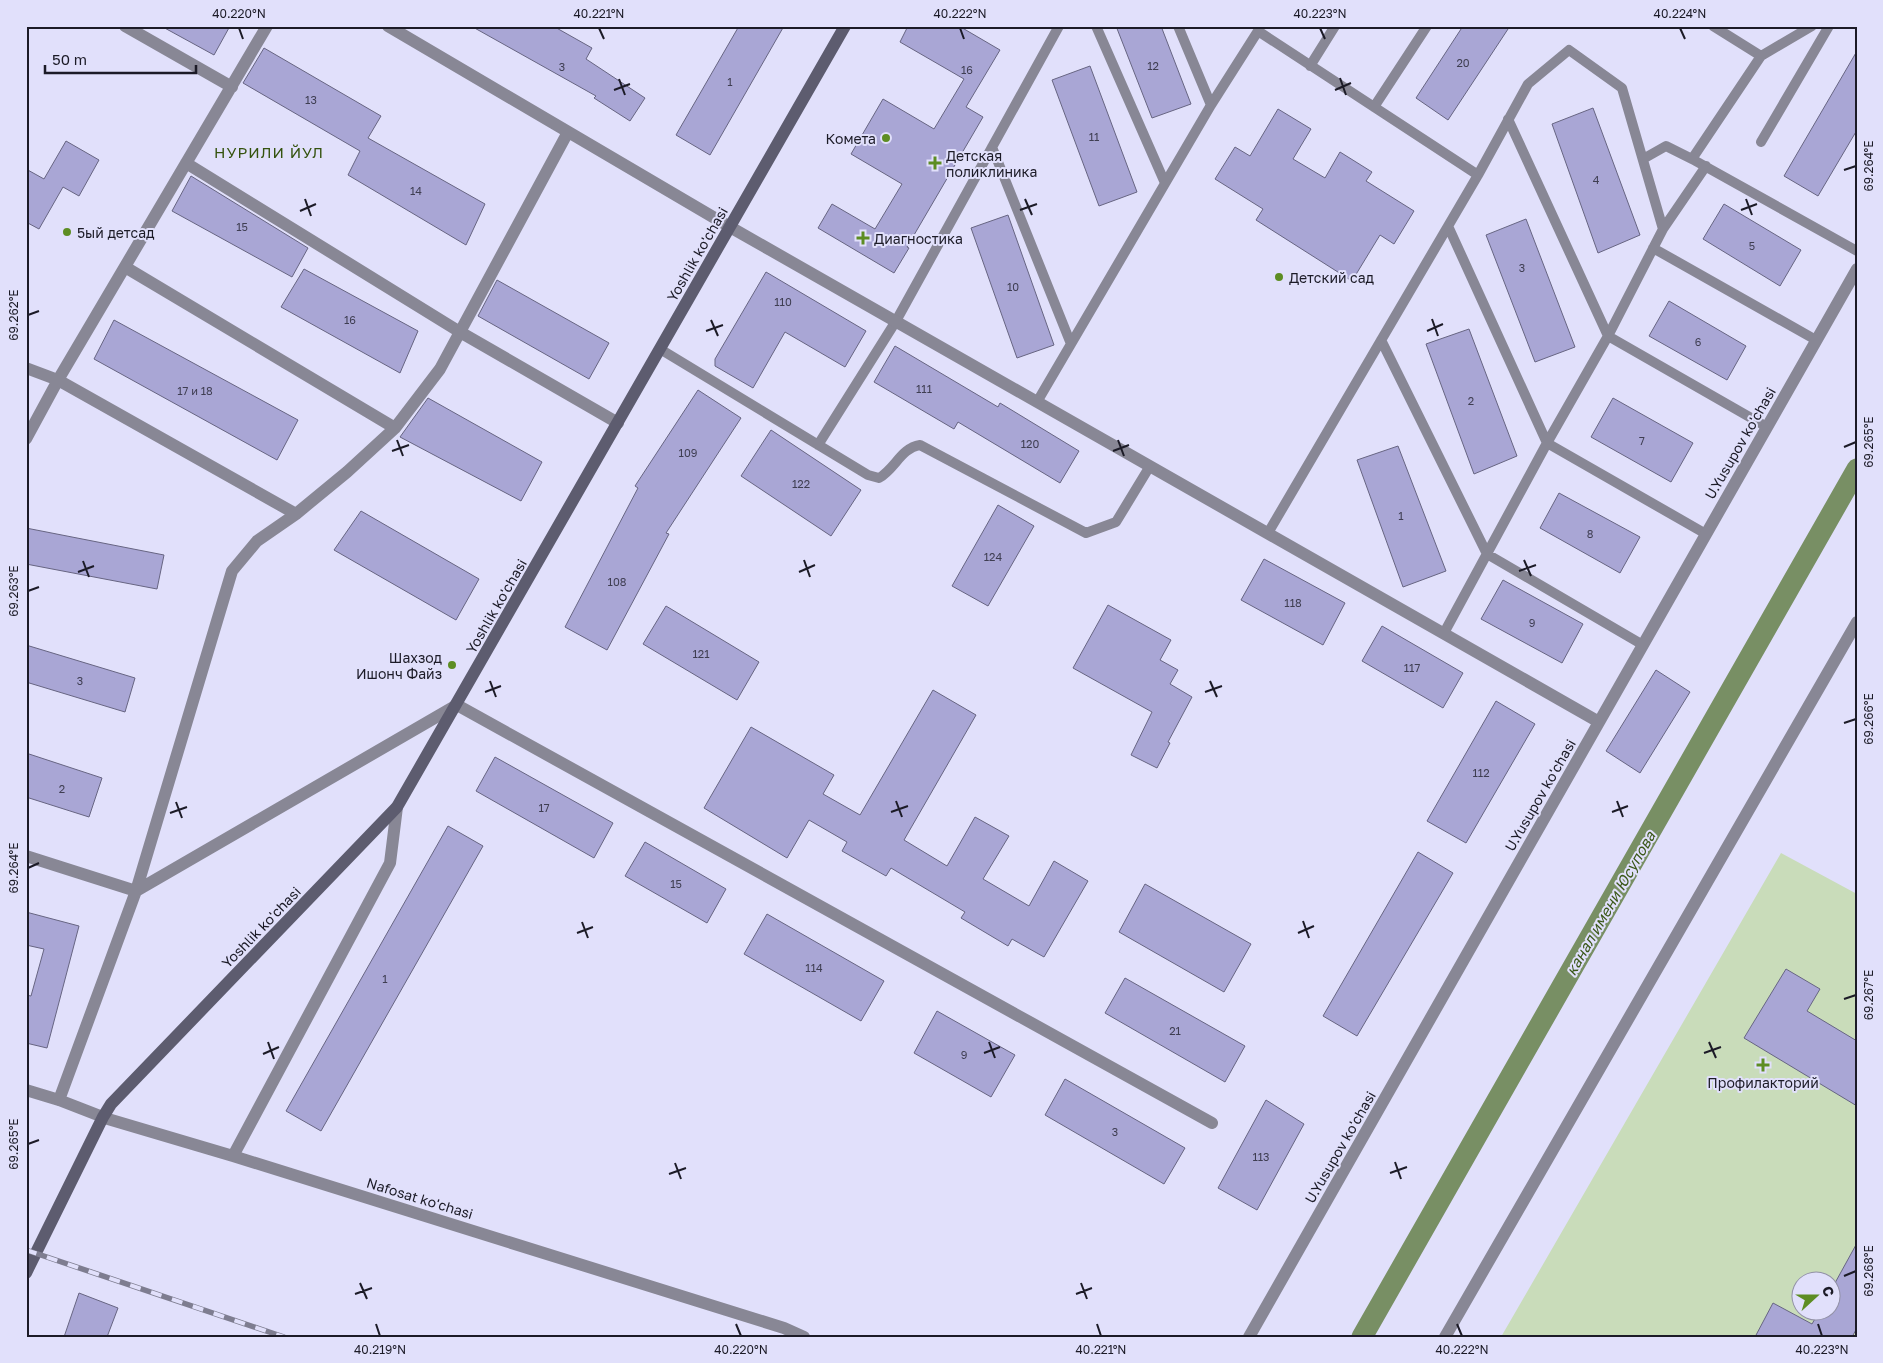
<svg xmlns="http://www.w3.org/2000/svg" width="1883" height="1363" font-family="'Golos Text',sans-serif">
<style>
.green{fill:#c9dcba;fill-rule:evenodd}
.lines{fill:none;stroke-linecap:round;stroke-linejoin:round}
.canal{stroke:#788f64;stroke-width:21}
.building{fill:#a9a6d5;stroke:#676582}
.lane{stroke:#888795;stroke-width:10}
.street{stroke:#888795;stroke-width:12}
.secondary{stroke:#5d5c6f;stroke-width:12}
.rail-casing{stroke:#7e7d90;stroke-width:5.5}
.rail{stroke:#e1e0fb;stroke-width:4;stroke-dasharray:11;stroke-linecap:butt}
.ticks{fill:none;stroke:#1c1b27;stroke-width:2}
.poi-dot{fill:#5d8d23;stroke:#e1e0fb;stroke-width:2}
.labels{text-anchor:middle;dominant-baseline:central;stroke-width:4;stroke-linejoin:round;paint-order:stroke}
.number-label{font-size:11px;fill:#3f3e52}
.poi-label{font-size:14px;fill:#1c1b27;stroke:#e1e0fb;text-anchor:start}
.street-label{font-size:14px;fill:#1c1b27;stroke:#e1e0fb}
.neighbourhood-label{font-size:15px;letter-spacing:1px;fill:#35530f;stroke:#e1e0fb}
.water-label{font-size:15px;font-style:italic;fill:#3b5819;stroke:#e1e0fb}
.neatline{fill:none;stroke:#1c1b27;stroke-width:2}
.ticks-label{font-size:12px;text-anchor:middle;fill:#1c1b27}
</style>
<rect width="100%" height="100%" fill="#e1e0fb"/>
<path class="green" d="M 1781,853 L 1857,894 L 1857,1337 L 1501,1337 ZM 1800,1280 L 1830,1280 L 1830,1310 L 1800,1310 Z"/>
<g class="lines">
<path class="canal" d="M 1362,1337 L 1857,469"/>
</g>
<path class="building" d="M 161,26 L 230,26 L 214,55 Z
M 471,26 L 553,26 L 592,48 L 586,59 L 645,98 L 630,121 L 594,98 L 596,96 Z
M 739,26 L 784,26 L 710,155 L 676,135 Z
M 908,26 L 959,26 L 1000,50 L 966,107 L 983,117 L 907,247 L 909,248 L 894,273 L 818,228 L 832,204 L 875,229 L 902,184 L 851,154 L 883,99 L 934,129 L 964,79 L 900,42 Z
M 1116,26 L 1161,26 L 1191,104 L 1152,118 Z
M 1463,26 L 1510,26 L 1448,120 L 1416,98 Z
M 264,48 L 381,116 L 368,138 L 485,204 L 466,245 L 348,175 L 360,151 L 243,83 Z
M 1857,51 L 1857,130 L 1818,196 L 1784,176 Z
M 1090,66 L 1137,192 L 1099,206 L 1052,80 Z
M 1593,108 L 1640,235 L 1598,253 L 1552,124 Z
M 1278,109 L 1311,129 L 1293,159 L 1325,178 L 1340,152 L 1372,172 L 1366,181 L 1414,211 L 1394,244 L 1380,235 L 1352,281 L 1256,220 L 1263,209 L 1215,179 L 1235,147 L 1250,156 Z
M 66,141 L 99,160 L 79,196 L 63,187 L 39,229 L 26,222 L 26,169 L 44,179 Z
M 191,176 L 308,248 L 292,277 L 172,211 Z
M 1724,204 L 1801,250 L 1780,286 L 1703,239 Z
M 1008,215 L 1054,345 L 1017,358 L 971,228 Z
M 1526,219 L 1575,347 L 1535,362 L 1486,235 Z
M 304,269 L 418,331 L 400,373 L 281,307 Z
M 766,272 L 866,331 L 845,367 L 785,332 L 753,388 L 715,366 L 715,359 Z
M 497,280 L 609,343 L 589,379 L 478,316 Z
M 1669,301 L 1746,346 L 1727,380 L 1649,336 Z
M 114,320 L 298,420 L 277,460 L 94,359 Z
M 1469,329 L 1517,456 L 1474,474 L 1426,344 Z
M 895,346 L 998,407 L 1000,403 L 1079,451 L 1060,483 L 958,422 L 954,429 L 874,382 Z
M 698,390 L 741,418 L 666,533 L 669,534 L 607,650 L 565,627 L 638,488 L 635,486 Z
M 428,398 L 542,462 L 521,501 L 400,437 Z
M 1613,398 L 1693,443 L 1671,482 L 1591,437 Z
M 771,430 L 861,490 L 831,536 L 741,476 Z
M 1398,446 L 1446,571 L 1403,587 L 1357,460 Z
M 1559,493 L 1640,537 L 1620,573 L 1540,528 Z
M 998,505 L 1034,526 L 988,606 L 952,586 Z
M 361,511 L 479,579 L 456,620 L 334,550 Z
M 26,528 L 164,555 L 157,589 L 26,564 Z
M 1264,559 L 1345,603 L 1323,645 L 1241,600 Z
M 1503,580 L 1583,624 L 1562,663 L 1481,619 Z
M 1108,605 L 1171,640 L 1160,660 L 1178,670 L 1170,684 L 1192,697 L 1168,742 L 1170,743 L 1157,768 L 1131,755 L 1152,712 L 1073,668 Z
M 666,606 L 759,662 L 737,700 L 643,644 Z
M 1382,626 L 1463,673 L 1443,708 L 1362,661 Z
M 26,645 L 135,678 L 125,712 L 26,682 Z
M 1656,670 L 1690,692 L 1640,773 L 1606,751 Z
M 933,690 L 976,715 L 904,840 L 947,866 L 975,817 L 1009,836 L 983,879 L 1029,906 L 1054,861 L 1088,881 L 1044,957 L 1012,939 L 1008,946 L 961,918 L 965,912 L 891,868 L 886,876 L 842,851 L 847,842 L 809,820 L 787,858 L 704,808 L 751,727 L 834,775 L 823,794 L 860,815 Z
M 1496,701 L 1535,724 L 1466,843 L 1427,821 Z
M 26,753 L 102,778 L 89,817 L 26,797 Z
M 495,757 L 613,823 L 594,858 L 476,791 Z
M 448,826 L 483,846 L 321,1131 L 286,1111 Z
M 645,842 L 726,889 L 707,923 L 625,876 Z
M 1418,852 L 1453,873 L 1357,1036 L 1323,1016 Z
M 1145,884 L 1251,944 L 1224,992 L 1119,932 Z
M 26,912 L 79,926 L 47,1048 L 26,1043 L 26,995 L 31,996 L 44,949 L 26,945 Z
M 767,914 L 884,981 L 861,1021 L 744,954 Z
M 1786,969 L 1820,989 L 1807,1011 L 1857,1041 L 1857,1106 L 1744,1038 Z
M 1125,978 L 1245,1046 L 1225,1082 L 1105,1013 Z
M 937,1011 L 1015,1055 L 991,1097 L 914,1053 Z
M 1065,1079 L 1185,1148 L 1164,1184 L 1045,1115 Z
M 1266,1100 L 1304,1124 L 1257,1210 L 1218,1188 Z
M 1857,1243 L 1857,1328 L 1852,1337 L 1755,1337 L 1773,1303 L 1812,1324 L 1820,1310 L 1830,1310 L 1830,1292 Z
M 79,1293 L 118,1308 L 107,1337 L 64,1337 Z"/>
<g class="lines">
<path class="lane" d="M 1096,26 L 1165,183
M 1713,26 L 1761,56 L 1692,159 L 1857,251
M 1761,56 L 1812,26
M 1310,66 L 1335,26
M 1211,105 L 1258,31 L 1478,175 L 1268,533
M 1374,107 L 1427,26
M 1508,119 L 1608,336 L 1767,427
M 1761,142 L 1829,26
M 992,147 L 1071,344
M 1643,159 L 1666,146 L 1692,159
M 1448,226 L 1547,443 L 1706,534
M 1663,229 L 1706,166
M 1653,248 L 1816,340
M 1381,340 L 1487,554 L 1643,645
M 660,349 L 868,475 L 879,478 C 895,469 901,448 920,445 L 1086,533 L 1116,522 L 1150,466
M 1037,402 L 1211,105 L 1178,26
M 818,445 L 896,321 L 1059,26
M 1444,633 L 1547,443 L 1608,336 L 1663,229 L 1622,88 L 1569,50 L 1528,84 L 1478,175"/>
<path class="street" d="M 125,26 L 232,87
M 388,26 L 730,227 L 1599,722
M 186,163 L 460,332 L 618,423
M 125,267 L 395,428
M 26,368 L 58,380 L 296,514
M 26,439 L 58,380 L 267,26
M 26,856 L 136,891 L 457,705 L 1212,1123
M 26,1090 L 59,1100 L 108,1119 L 233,1156 L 784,1328 L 804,1337
M 59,1100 L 136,891 L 232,571 L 257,541 L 296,514 L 347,472 L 395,428 L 440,369 L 568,132
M 233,1156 L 390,863 L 397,807
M 1249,1337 L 1857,269
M 1445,1337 L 1857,622"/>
<path class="secondary" d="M 26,1273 L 103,1117 L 111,1104 L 397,807 L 845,26"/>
<defs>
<path id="rail" d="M 26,1250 L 284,1337"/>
</defs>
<use href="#rail" class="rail-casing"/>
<use href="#rail" class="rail"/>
</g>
<path class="ticks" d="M 239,28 L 243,39M 599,28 L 604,39M 960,28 L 964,39M 1320,28 L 1325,39M 1680,28 L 1685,39M 1340,78 L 1346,95M 619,79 L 625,95M 614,90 L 630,84M 1335,90 L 1351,83M 1844,170 L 1856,166M 305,199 L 311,216M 1025,199 L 1032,215M 1746,199 L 1752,215M 1020,210 L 1037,204M 1741,210 L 1757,204M 300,211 L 316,204M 28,315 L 39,311M 1432,319 L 1438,336M 711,320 L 718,336M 706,331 L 723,325M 1427,331 L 1443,324M 397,440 L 403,456M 1118,440 L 1124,456M 1844,447 L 1856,442M 392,451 L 409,445M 1113,451 L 1129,445M 804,560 L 810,577M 1524,560 L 1531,576M 83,561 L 89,577M 1519,571 L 1536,565M 78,572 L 94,566M 799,572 L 815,565M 28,591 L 39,587M 490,681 L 496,697M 1210,681 L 1217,697M 485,692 L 501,686M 1205,692 L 1222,686M 1844,723 L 1856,719M 896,801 L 902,817M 1617,801 L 1623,817M 176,802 L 182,818M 891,812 L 908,806M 1612,812 L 1628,806M 170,813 L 187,807M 28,868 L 39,863M 1303,921 L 1309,938M 582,922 L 588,938M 577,933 L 593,927M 1298,933 L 1314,926M 1844,999 L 1856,995M 268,1042 L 274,1059M 989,1042 L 995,1058M 1709,1042 L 1716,1058M 984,1053 L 1000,1047M 1704,1053 L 1721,1047M 263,1054 L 279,1047M 28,1144 L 39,1140M 1395,1162 L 1401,1179M 675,1163 L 681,1179M 1390,1173 L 1407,1167M 669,1174 L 686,1168M 1844,1276 L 1856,1271M 360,1283 L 367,1299M 1081,1283 L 1087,1299M 355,1294 L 372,1288M 1076,1294 L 1092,1288M 376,1324 L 380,1336M 736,1324 L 741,1336M 1097,1324 L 1101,1336M 1457,1324 L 1462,1336M 1818,1324 L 1822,1336"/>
<g class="poi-dot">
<circle cx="886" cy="138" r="5"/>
<path d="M932.5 155.5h5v5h5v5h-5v5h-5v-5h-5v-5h5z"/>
<circle cx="67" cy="232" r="5"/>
<path d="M860.5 230.5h5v5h5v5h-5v5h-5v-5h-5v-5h5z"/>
<circle cx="1279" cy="277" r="5"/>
<circle cx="452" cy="665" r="5"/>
<path d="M1760.5 1057.5h5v5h5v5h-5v5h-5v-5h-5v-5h5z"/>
</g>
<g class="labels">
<g class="number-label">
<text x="1463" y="62">20</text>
<text x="1153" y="65">12</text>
<text x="562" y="66">3</text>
<text x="967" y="69">16</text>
<text x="730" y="81">1</text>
<text x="311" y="99">13</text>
<text x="1094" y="136">11</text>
<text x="1596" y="179">4</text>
<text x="416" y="190">14</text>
<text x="242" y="226">15</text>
<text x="1752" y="245">5</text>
<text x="1522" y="267">3</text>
<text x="1013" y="286">10</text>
<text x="783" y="301">110</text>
<text x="350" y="319">16</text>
<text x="1698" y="341">6</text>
<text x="924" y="388">111</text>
<text x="195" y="390">17 и 18</text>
<text x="1471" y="400">2</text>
<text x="1642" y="440">7</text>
<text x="1030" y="443">120</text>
<text x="688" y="452">109</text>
<text x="801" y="483">122</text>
<text x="1401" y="515">1</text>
<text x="1590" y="533">8</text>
<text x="993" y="556">124</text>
<text x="617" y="581">108</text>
<text x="1293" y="602">118</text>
<text x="1532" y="622">9</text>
<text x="701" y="653">121</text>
<text x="1412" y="667">117</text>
<text x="80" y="680">3</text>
<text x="1481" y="772">112</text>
<text x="62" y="788">2</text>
<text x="544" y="807">17</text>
<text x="676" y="883">15</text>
<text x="814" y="967">114</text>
<text x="385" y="978">1</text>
<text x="1175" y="1030">21</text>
<text x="964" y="1054">9</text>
<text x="1115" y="1131">3</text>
<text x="1261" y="1156">113</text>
</g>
<g class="poi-label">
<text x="876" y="138" text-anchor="end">Комета</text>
<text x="946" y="155">Детская<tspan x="946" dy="16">поликлиника</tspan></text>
<text x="77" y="232">5ый детсад</text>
<text x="874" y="238">Диагностика</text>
<text x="1289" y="277">Детский сад</text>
<text x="442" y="657" text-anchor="end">Шахзод<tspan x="442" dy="16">Ишонч Файз</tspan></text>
<text x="1763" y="1082" text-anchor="middle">Профилакторий</text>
</g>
<g class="street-label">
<text transform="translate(697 254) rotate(-60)">Yoshlik ko'chasi</text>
<text transform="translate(1740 443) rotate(-60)">U.Yusupov ko'chasi</text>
<text transform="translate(496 606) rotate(-60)">Yoshlik ko'chasi</text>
<text transform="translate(1540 795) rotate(-60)">U.Yusupov ko'chasi</text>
<text transform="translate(261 927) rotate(-46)">Yoshlik ko'chasi</text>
<text transform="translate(1340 1147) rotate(-60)">U.Yusupov ko'chasi</text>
<text transform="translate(420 1198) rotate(17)">Nafosat ko'chasi</text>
</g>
<g class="neighbourhood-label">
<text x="269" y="152">НУРИЛИ ЙУЛ</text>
</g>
<g class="water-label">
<text transform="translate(1610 903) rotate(-60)">канал имени Юсупова</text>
</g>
</g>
<rect width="1883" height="1363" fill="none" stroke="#e1e0fb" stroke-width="55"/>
<g transform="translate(1816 1296) rotate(69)"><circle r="24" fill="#e1e0fb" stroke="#9291a6"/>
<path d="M0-4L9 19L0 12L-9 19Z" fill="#5d8d23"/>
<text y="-8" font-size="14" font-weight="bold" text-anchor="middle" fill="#1c1b27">С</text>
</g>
<path d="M45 65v8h151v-8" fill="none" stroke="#1c1b27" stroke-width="2.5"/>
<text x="52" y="65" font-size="15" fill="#1c1b27" stroke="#e1e0fb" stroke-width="4" paint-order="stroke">50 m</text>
<rect x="28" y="28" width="1828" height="1308" class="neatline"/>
<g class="ticks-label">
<text x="239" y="18">40.220°N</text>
<text x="599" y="18">40.221°N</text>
<text x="960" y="18">40.222°N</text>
<text x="1320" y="18">40.223°N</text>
<text x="1680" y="18">40.224°N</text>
<text transform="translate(1869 166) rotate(-90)" y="4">69.264°E</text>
<text transform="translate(14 315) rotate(-90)" y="4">69.262°E</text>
<text transform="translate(1869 442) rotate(-90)" y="4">69.265°E</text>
<text transform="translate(14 591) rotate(-90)" y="4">69.263°E</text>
<text transform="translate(1869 719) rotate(-90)" y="4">69.266°E</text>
<text transform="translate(14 868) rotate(-90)" y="4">69.264°E</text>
<text transform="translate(1869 995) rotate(-90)" y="4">69.267°E</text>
<text transform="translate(14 1144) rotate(-90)" y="4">69.265°E</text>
<text transform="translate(1869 1271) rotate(-90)" y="4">69.268°E</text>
<text x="380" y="1354">40.219°N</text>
<text x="741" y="1354">40.220°N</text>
<text x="1101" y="1354">40.221°N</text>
<text x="1462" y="1354">40.222°N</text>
<text x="1822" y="1354">40.223°N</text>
</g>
</svg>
